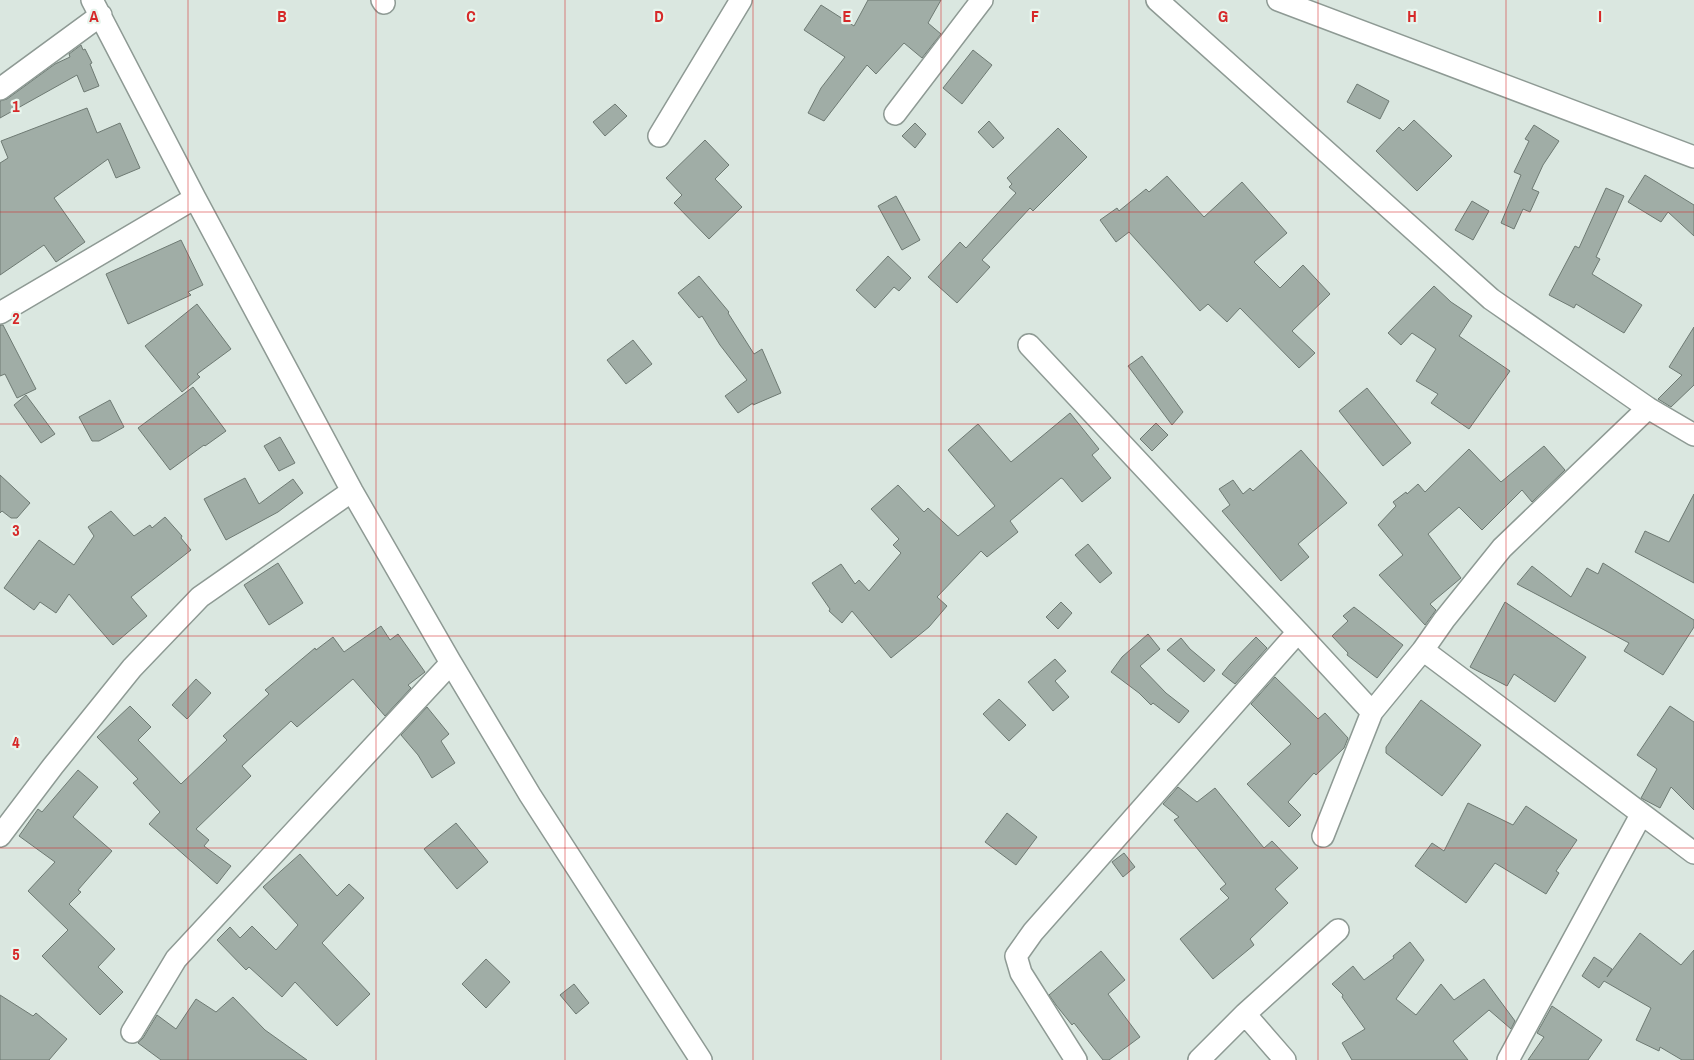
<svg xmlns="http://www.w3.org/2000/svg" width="1694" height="1060" font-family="'Archivo Narrow',sans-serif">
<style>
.building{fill:#a0ada6;stroke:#6e7a73}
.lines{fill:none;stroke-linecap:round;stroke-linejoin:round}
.minor-casing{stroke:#8e9a94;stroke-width:24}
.minor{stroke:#fff;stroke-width:21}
.grid{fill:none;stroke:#d62828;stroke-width:1;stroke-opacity:0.55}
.grid-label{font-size:16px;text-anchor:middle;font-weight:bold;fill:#d62828;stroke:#e7f5ed;stroke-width:4.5;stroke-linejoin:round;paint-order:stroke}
</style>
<rect width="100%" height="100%" fill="#dae7e0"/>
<path class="building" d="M 868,0 L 941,0 L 928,23 L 941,34 L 922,58 L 904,43 L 876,74 L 867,65 L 824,121 L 808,113 L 821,88 L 845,57 L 804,30 L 821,5 L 854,26 Z
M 81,45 L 83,50 L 85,49 L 92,63 L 90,64 L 99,86 L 84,92 L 77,75 L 0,118 L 0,101 L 7,99 L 55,64 L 70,57 L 69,54 Z
M 973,50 L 992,65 L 962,104 L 943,88 Z
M 1357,84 L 1389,101 L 1380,119 L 1347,102 Z
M 615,104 L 627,116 L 605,136 L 593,122 Z
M 87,108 L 97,133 L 120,123 L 140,168 L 116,178 L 108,159 L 54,198 L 85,242 L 56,262 L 44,245 L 0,275 L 0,163 L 8,158 L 1,141 Z
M 1414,120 L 1452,156 L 1417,191 L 1376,151 L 1399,127 L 1403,131 Z
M 989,121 L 1004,138 L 993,148 L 978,132 Z
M 915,123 L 926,134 L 915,148 L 902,136 Z
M 1534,125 L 1559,141 L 1543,165 L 1532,189 L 1539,192 L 1530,212 L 1523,209 L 1514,229 L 1501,223 L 1521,175 L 1514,172 L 1529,141 L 1525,139 Z
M 1058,128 L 1087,157 L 1033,211 L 1030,208 L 982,260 L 990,267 L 957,303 L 928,277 L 960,242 L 966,248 L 1016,193 L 1009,187 L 1012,184 L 1007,178 Z
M 705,140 L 729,165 L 715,179 L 742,207 L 709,239 L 674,203 L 682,195 L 666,178 Z
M 1645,175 L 1694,205 L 1694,236 L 1668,212 L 1661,222 L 1628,202 Z
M 1167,176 L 1204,217 L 1242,182 L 1287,233 L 1254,262 L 1280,288 L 1303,265 L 1330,294 L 1292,331 L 1315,353 L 1299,368 L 1240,308 L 1227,322 L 1208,304 L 1200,311 L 1129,232 L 1116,242 L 1100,220 L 1117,208 L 1119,211 L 1146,189 L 1149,192 Z
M 1606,188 L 1624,196 L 1596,257 L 1600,259 L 1592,274 L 1642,305 L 1624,333 L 1576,304 L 1574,308 L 1549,295 L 1575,246 L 1579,248 Z
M 896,196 L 920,240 L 902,250 L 878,206 Z
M 1472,201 L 1489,211 L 1473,240 L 1455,230 Z
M 181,240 L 203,285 L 188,292 L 191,295 L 128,324 L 106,274 Z
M 888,256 L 911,278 L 899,291 L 894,287 L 875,308 L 856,290 Z
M 699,276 L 729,312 L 728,313 L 754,354 L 762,349 L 781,393 L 753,405 L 753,403 L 738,413 L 725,396 L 747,380 L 720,345 L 702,316 L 699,318 L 678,293 Z
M 1434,286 L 1451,302 L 1472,316 L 1459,336 L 1510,371 L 1469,429 L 1431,403 L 1438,394 L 1416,381 L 1436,349 L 1412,333 L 1401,345 L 1388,333 Z
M 197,304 L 231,349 L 197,374 L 200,377 L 182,392 L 145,346 Z
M 0,325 L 3,325 L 36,389 L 17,398 L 5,374 L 0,376 Z
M 1694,327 L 1694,385 L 1671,407 L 1658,399 L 1682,375 L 1669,367 Z
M 633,340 L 652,364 L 626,384 L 607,360 Z
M 1142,356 L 1183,412 L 1172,425 L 1128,366 Z
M 193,387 L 226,431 L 205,446 L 204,445 L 170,470 L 138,428 Z
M 1367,388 L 1411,443 L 1383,466 L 1339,411 Z
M 26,395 L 55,434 L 41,443 L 14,405 Z
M 110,400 L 124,427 L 99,441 L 92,441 L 79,417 Z
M 1070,413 L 1099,449 L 1092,455 L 1111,478 L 1082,502 L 1063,479 L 1061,478 L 1010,521 L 1018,532 L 987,557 L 981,551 L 937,597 L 947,606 L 929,627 L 891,658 L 852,611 L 842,623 L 829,611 L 830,609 L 812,583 L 841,564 L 855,584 L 859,580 L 869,591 L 901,553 L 893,545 L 899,539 L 871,509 L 898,485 L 924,512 L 928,508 L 958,536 L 995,506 L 948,450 L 978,424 L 1011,462 Z
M 1156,423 L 1168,435 L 1152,451 L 1140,439 Z
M 280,437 L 295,463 L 279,471 L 264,446 Z
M 1544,446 L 1565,470 L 1532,502 L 1522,490 L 1482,530 L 1459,507 L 1428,534 L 1461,578 L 1430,604 L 1436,610 L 1425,625 L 1379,575 L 1403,555 L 1378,525 L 1396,506 L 1393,502 L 1406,492 L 1407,494 L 1418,484 L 1425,492 L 1469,449 L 1501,482 Z
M 1301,450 L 1347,503 L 1298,544 L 1309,557 L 1281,581 L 1222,511 L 1230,505 L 1219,489 L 1233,480 L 1243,494 L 1250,488 L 1253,491 Z
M 0,475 L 30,503 L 17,518 L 11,518 L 2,511 L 0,513 Z
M 245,478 L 259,504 L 293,479 L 303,493 L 278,512 L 226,540 L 204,499 Z
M 1694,494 L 1694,583 L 1635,552 L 1645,531 L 1669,542 Z
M 111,511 L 134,536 L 150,525 L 152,528 L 165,517 L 182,536 L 181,538 L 191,550 L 131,597 L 147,616 L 113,645 L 69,594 L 56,613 L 40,602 L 34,610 L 4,588 L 39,540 L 74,565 L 94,536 L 88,527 Z
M 1088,544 L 1112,573 L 1100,583 L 1075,555 Z
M 278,563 L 303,603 L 269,625 L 244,585 Z
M 1603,563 L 1694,620 L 1694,627 L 1663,675 L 1624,651 L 1629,643 L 1517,584 L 1532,566 L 1571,597 L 1587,568 L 1598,574 Z
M 1061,602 L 1072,613 L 1058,629 L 1046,617 Z
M 1505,602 L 1586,657 L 1555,702 L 1514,674 L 1507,686 L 1470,667 Z
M 1354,607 L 1403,645 L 1377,678 L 1347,655 L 1348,653 L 1332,636 L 1348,621 L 1343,616 Z
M 381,626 L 390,640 L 398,634 L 425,672 L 408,685 L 411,688 L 385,716 L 353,679 L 297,727 L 291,721 L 242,766 L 251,776 L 196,829 L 209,840 L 204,846 L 231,866 L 217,884 L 149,824 L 160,812 L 133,783 L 138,779 L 97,737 L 130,706 L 151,727 L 138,740 L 181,784 L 227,740 L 223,736 L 269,694 L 265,690 L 315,648 L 316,650 L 333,637 L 344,652 Z
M 1148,634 L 1160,649 L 1140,666 L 1166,693 L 1189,711 L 1179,723 L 1153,703 L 1151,705 L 1139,693 L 1111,672 L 1122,657 Z
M 1256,637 L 1267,648 L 1235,684 L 1222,674 L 1230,664 Z
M 1181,638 L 1190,649 L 1215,670 L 1204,682 L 1167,650 Z
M 1055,659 L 1066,671 L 1055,681 L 1069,697 L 1053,711 L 1028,682 Z
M 1275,677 L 1318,719 L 1325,713 L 1348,738 L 1344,748 L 1316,775 L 1314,773 L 1288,802 L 1301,815 L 1289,827 L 1247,784 L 1291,744 L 1251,704 Z
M 196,679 L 211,693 L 187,719 L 172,705 Z
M 999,699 L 1026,725 L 1009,741 L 983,714 Z
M 1421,700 L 1481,745 L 1442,796 L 1386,753 L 1386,747 Z
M 1670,706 L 1694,722 L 1694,810 L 1671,787 L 1660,808 L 1641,798 L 1657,769 L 1637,755 Z
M 427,707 L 449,734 L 441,741 L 455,763 L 432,778 L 418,755 L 401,735 Z
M 78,770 L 98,787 L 73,817 L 112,851 L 78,890 L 81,892 L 69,904 L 115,949 L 98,967 L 123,992 L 100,1015 L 42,956 L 68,930 L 28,891 L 55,862 L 19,836 L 38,809 L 42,812 Z
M 1178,787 L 1197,802 L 1215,788 L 1264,848 L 1272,841 L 1298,868 L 1275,889 L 1288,903 L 1250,939 L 1254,945 L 1213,979 L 1180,939 L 1229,898 L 1220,889 L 1226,884 L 1174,820 L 1179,817 L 1163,804 Z
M 1468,803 L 1513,825 L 1526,806 L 1577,840 L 1556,871 L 1559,873 L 1546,894 L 1495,863 L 1466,903 L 1415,866 L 1432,843 L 1444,851 Z
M 1007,813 L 1037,837 L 1016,865 L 985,842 Z
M 456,823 L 488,862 L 457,889 L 424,849 Z
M 1124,853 L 1135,867 L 1123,877 L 1112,862 Z
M 300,854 L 337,896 L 349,884 L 364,898 L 322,943 L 370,994 L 337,1026 L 295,982 L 282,997 L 249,967 L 246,970 L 217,940 L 230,927 L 240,938 L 252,926 L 276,950 L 298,925 L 263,887 Z
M 1640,933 L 1681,965 L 1694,950 L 1694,1060 L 1682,1060 L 1660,1047 L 1659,1051 L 1636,1040 L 1651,1008 L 1604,981 L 1599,988 L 1582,976 L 1594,957 L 1612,969 L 1607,977 Z
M 1410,942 L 1424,960 L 1396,999 L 1416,1015 L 1441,984 L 1454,1000 L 1484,979 L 1515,1021 L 1511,1029 L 1489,1010 L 1453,1041 L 1468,1060 L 1352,1060 L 1342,1043 L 1365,1029 L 1342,997 L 1343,995 L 1332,984 L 1353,966 L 1364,980 L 1394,958 L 1393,956 Z
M 1101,951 L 1125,980 L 1108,994 L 1140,1037 L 1109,1060 L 1103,1060 L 1074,1023 L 1072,1025 L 1056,1005 L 1049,995 Z
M 486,959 L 510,982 L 486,1008 L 462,984 Z
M 574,984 L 589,1003 L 576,1014 L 560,995 Z
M 0,995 L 33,1016 L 36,1013 L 67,1039 L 49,1060 L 0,1060 Z
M 233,997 L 265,1030 L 307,1060 L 161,1060 L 138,1043 L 143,1038 L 157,1015 L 176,1029 L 196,999 L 216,1012 Z
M 1552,1006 L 1602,1040 L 1588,1060 L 1528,1060 L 1544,1037 L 1537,1033 Z"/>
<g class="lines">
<defs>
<path id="minor" d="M 92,0 L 195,198 L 352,491 L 451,663 L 176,959 L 132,1032
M 382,0 L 384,3
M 1157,0 L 1491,299 L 1648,408 L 1694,435
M 1278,0 L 1694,157
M 0,89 L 101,15
M 895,114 L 982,0
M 659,136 L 741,0
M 0,313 L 195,198
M 1029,345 L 1298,632
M 1648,408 L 1502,548 L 1444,620 L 1423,650 L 1694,853
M 451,663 L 530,795 L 701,1060
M 0,836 L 53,766 L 132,668 L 200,597 L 352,491
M 1323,836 L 1372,712 L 1423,650
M 1245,1014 L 1285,1060
M 1076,1060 L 1021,973 L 1016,956 L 1033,932 L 1298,632 L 1372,712
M 1199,1060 L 1245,1014 L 1338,930
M 1508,1060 L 1641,815"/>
</defs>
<use href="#minor" class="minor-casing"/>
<use href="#minor" class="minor"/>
</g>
<path class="grid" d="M 188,0 L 188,1060M 376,0 L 376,1060M 565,0 L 565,1060M 753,0 L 753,1060M 941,0 L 941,1060M 1129,0 L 1129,1060M 1318,0 L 1318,1060M 1506,0 L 1506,1060M 0,212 L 1694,212M 0,424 L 1694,424M 0,636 L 1694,636M 0,848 L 1694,848"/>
<g class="grid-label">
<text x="94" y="22">A</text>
<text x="282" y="22">B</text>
<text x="471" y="22">C</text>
<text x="659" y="22">D</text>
<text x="847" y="22">E</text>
<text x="1035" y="22">F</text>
<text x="1223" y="22">G</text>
<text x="1412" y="22">H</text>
<text x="1600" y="22">I</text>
<text x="16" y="112">1</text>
<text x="16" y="324">2</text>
<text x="16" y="536">3</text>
<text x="16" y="748">4</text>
<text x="16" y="960">5</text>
</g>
</svg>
